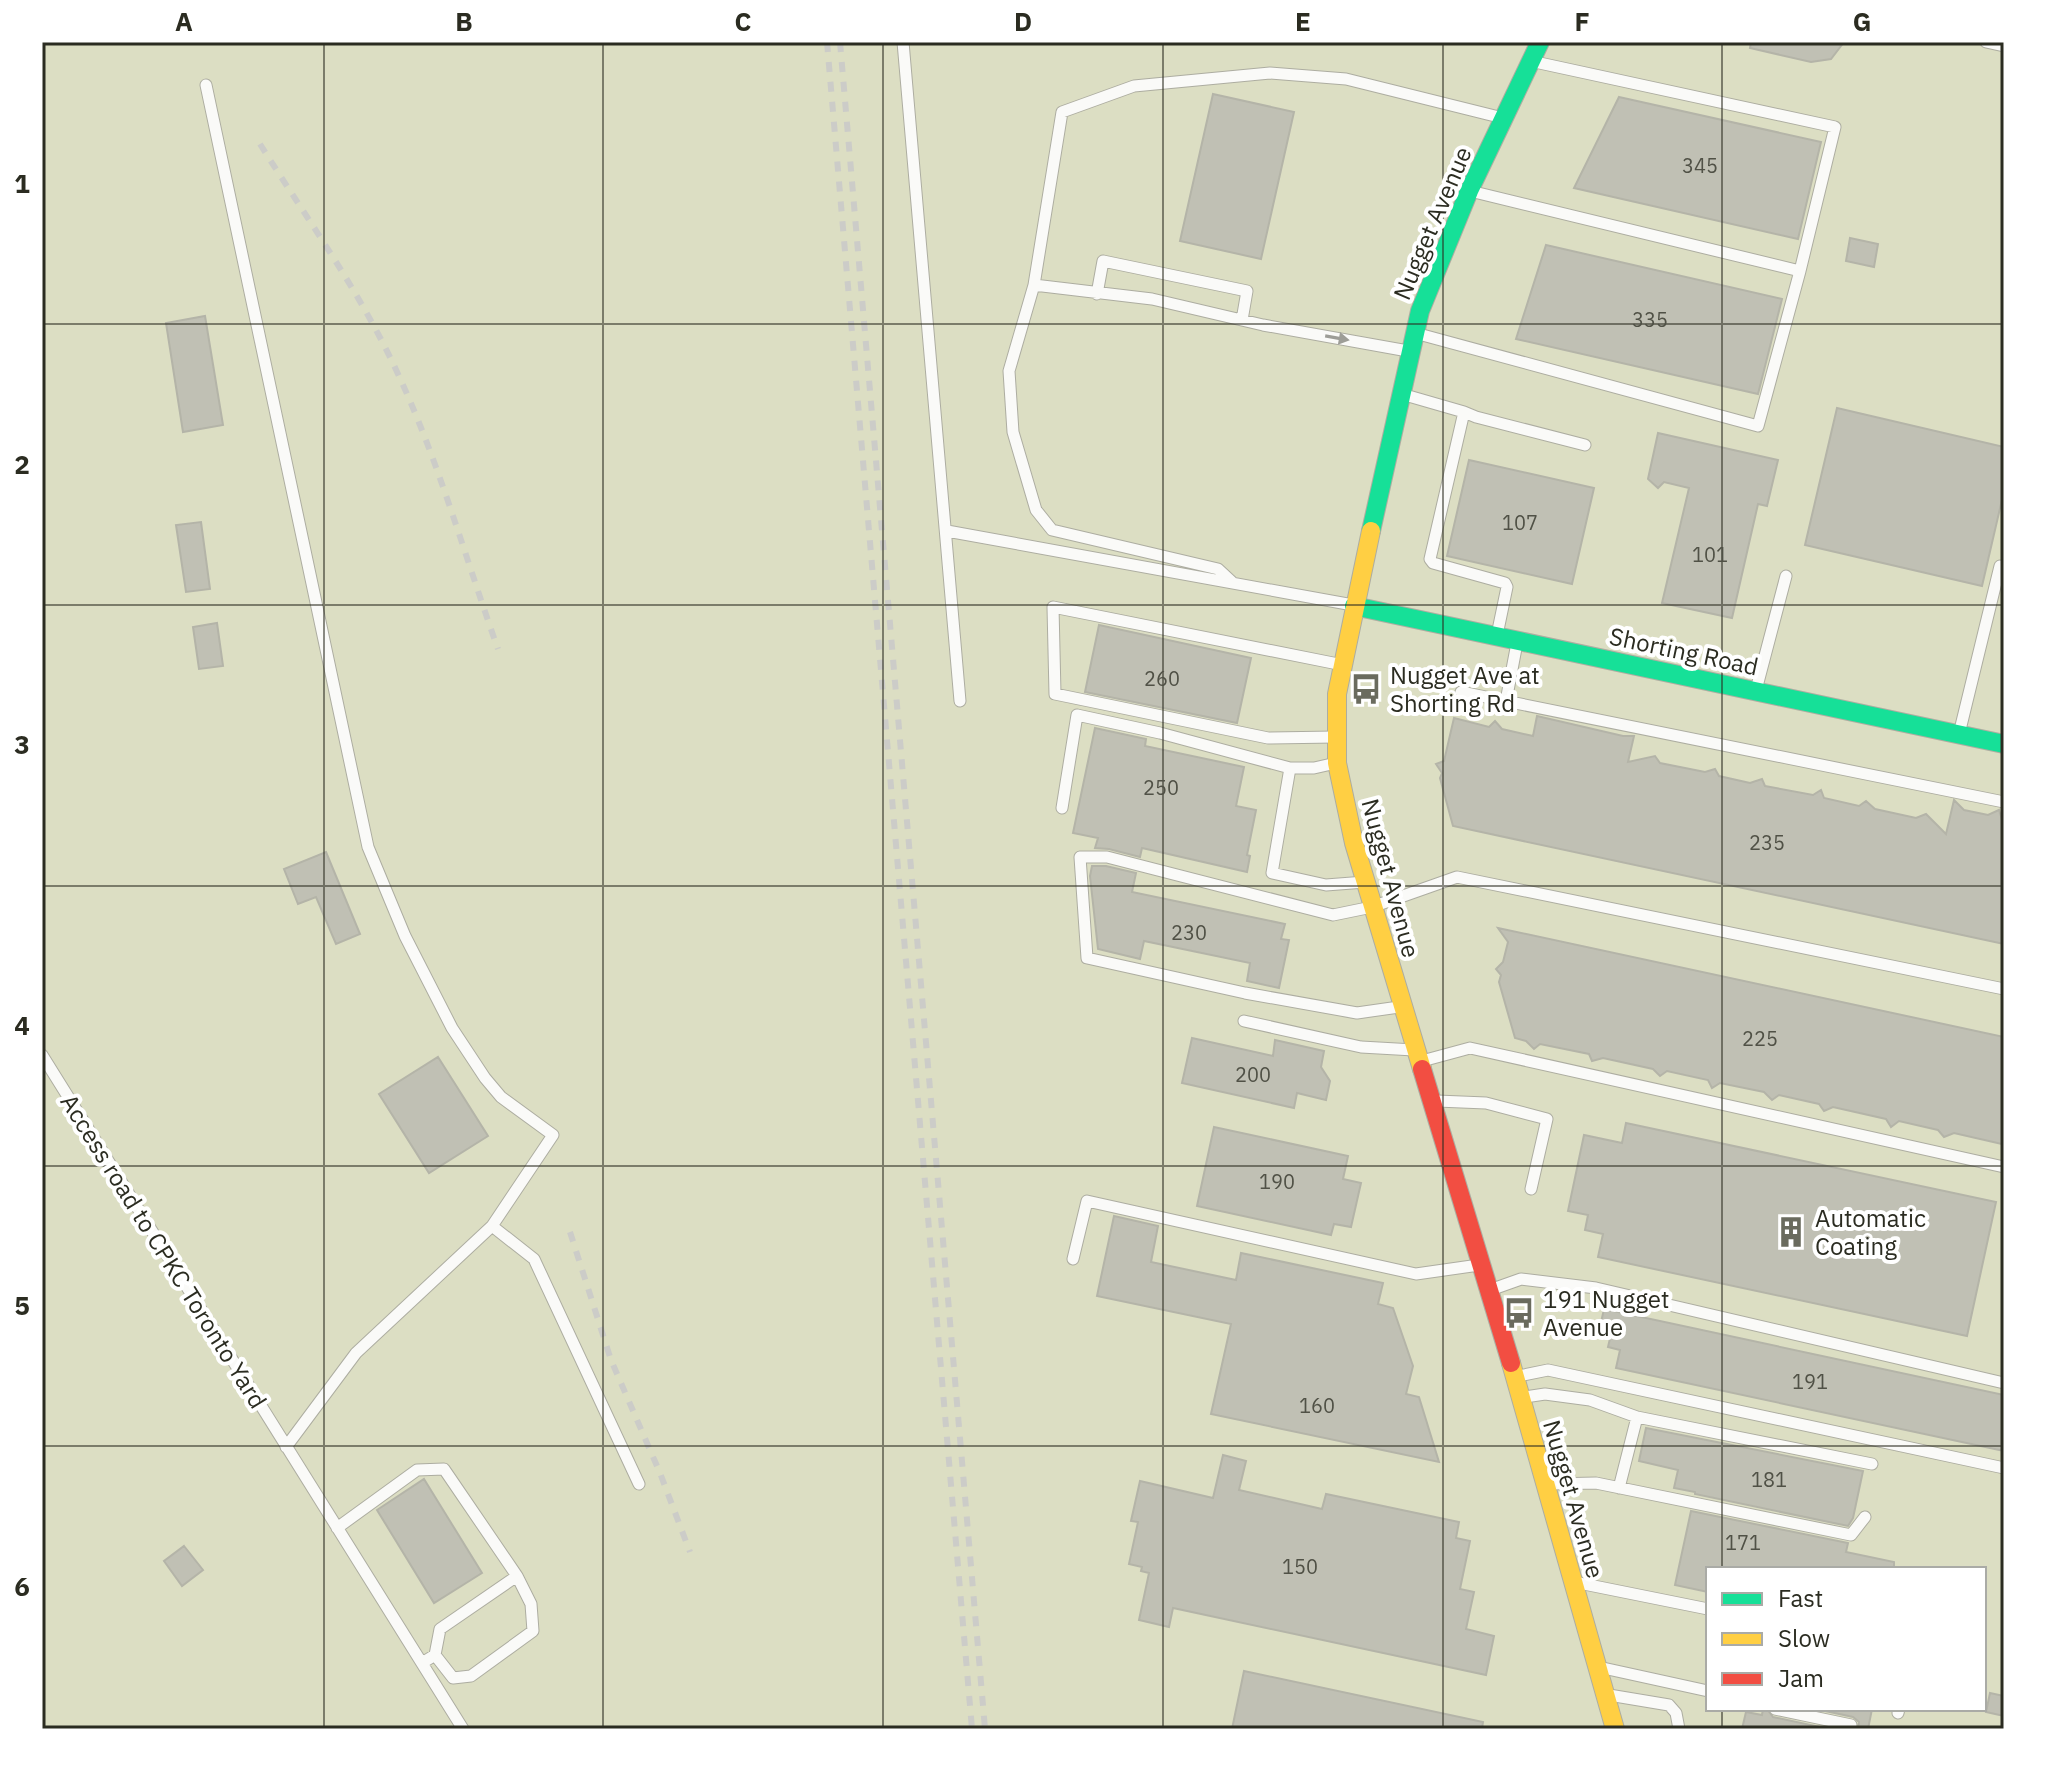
<svg xmlns="http://www.w3.org/2000/svg" width="2046" height="1771" font-family="'IBM Plex Sans',sans-serif">
<style>
.built{fill:#dcdec3;fill-rule:evenodd}
.building{fill:#c0c0b4;stroke:#b4b4a8;stroke-width:2}
.lines{fill:none;stroke-linecap:round;stroke-linejoin:round}
.lane-casing{stroke:#adada1;stroke-width:13}
.fast-casing{stroke:#adada1;stroke-width:20}
.slow-casing{stroke:#adada1;stroke-width:20}
.jam-casing{stroke:#adada1;stroke-width:20}
.lane{stroke:#fafaf8;stroke-width:11}
.fast{stroke:#16e098;stroke-width:18}
.slow{stroke:#ffcf43;stroke-width:18}
.jam{stroke:#f24e42;stroke-width:18}
.rail{stroke:#ccccc8;stroke-width:6;stroke-dasharray:10 10;stroke-linecap:butt}
.oneway{fill:#9d9d97}
.grid{fill:none;stroke:#2b2c21;stroke-width:2;stroke-opacity:0.55}
.labels{text-anchor:middle;dominant-baseline:central;stroke-width:8;stroke-linejoin:round;paint-order:stroke}
.number-label{font-size:20px;fill:#505146}
.street-label{font-size:24px;fill:#2b2c21;stroke:#fff}
.poi-label{font-size:24px;fill:#2b2c21;stroke:#fff;text-anchor:start}
.neatline{fill:none;stroke:#2b2c21;stroke-width:3}
.grid-label{font-size:26px;text-anchor:middle;font-weight:bold;fill:#2b2c21}
</style>
<rect width="100%" height="100%" fill="#dfe0d0"/>
<path class="built" d="M 42,42 L 2004,42 L 2004,1729 L 42,1729 ZM 1708,1569 L 1984,1569 L 1984,1709 L 1708,1709 Z"/>
<path class="building" d="M 1751,42 L 1844,42 L 1831,59 L 1811,62 L 1750,48 Z
M 1213,94 L 1294,112 L 1261,259 L 1180,241 Z
M 1619,97 L 1821,142 L 1798,239 L 1574,188 Z
M 1850,238 L 1878,244 L 1874,267 L 1846,261 Z
M 1546,245 L 1782,299 L 1758,394 L 1516,339 Z
M 205,316 L 223,425 L 183,432 L 166,323 Z
M 1837,408 L 2004,447 L 2004,491 L 1982,586 L 1805,545 Z
M 1658,433 L 1778,460 L 1767,506 L 1758,504 L 1732,618 L 1662,603 L 1689,488 L 1664,482 L 1658,488 L 1648,479 Z
M 1469,460 L 1594,488 L 1572,584 L 1447,556 Z
M 201,522 L 210,589 L 186,592 L 176,525 Z
M 217,623 L 223,666 L 199,669 L 193,627 Z
M 1099,625 L 1251,658 L 1237,723 L 1085,692 Z
M 1537,716 L 1623,736 L 1634,736 L 1628,762 L 1655,756 L 1660,763 L 1705,772 L 1715,769 L 1719,776 L 1750,783 L 1762,779 L 1765,786 L 1813,795 L 1821,790 L 1824,798 L 1859,806 L 1866,801 L 1875,809 L 1916,818 L 1926,814 L 1946,834 L 1954,800 L 1964,810 L 1988,815 L 1999,810 L 2004,826 L 2004,944 L 1453,826 L 1440,778 L 1442,773 L 1436,764 L 1444,761 L 1454,718 L 1489,727 L 1495,721 L 1502,729 L 1533,736 Z
M 1095,728 L 1146,739 L 1145,746 L 1244,767 L 1236,806 L 1256,810 L 1247,855 L 1250,856 L 1247,872 L 1142,848 L 1140,857 L 1109,849 L 1095,848 L 1098,838 L 1073,833 Z
M 326,852 L 360,934 L 336,944 L 316,897 L 298,904 L 284,869 Z
M 1092,866 L 1106,866 L 1136,873 L 1132,892 L 1285,924 L 1281,939 L 1289,940 L 1279,988 L 1247,981 L 1250,963 L 1144,941 L 1140,959 L 1098,949 L 1090,876 Z
M 1498,928 L 2004,1037 L 2004,1135 L 2002,1144 L 1954,1133 L 1944,1137 L 1938,1130 L 1899,1121 L 1891,1127 L 1886,1119 L 1833,1107 L 1824,1111 L 1819,1104 L 1779,1095 L 1772,1100 L 1764,1092 L 1720,1083 L 1712,1088 L 1708,1080 L 1667,1071 L 1660,1076 L 1653,1069 L 1603,1058 L 1592,1061 L 1589,1054 L 1540,1044 L 1534,1049 L 1526,1041 L 1515,1038 L 1499,982 L 1501,975 L 1496,969 L 1503,962 L 1508,942 Z
M 1192,1038 L 1273,1056 L 1275,1040 L 1324,1051 L 1321,1067 L 1330,1081 L 1326,1100 L 1297,1093 L 1294,1108 L 1182,1083 Z
M 438,1057 L 488,1136 L 429,1173 L 379,1094 Z
M 1626,1123 L 1996,1202 L 1967,1336 L 1598,1257 L 1603,1234 L 1585,1230 L 1588,1215 L 1568,1211 L 1584,1135 L 1622,1143 Z
M 1214,1127 L 1348,1156 L 1343,1179 L 1361,1183 L 1351,1227 L 1334,1224 L 1331,1235 L 1197,1206 Z
M 1114,1216 L 1158,1226 L 1151,1262 L 1236,1280 L 1241,1253 L 1383,1283 L 1378,1304 L 1393,1308 L 1413,1366 L 1406,1394 L 1419,1397 L 1439,1462 L 1211,1414 L 1231,1324 L 1097,1296 Z
M 1604,1309 L 2004,1395 L 2004,1451 L 1616,1368 L 1620,1350 L 1608,1347 L 1612,1330 L 1600,1327 Z
M 1646,1428 L 1863,1471 L 1853,1518 L 1848,1526 L 1695,1494 L 1695,1492 L 1674,1488 L 1678,1470 L 1639,1461 Z
M 1223,1455 L 1246,1461 L 1239,1490 L 1322,1509 L 1326,1494 L 1459,1522 L 1456,1538 L 1470,1541 L 1460,1589 L 1474,1592 L 1466,1629 L 1494,1636 L 1486,1675 L 1173,1608 L 1169,1627 L 1139,1620 L 1149,1573 L 1141,1571 L 1142,1567 L 1129,1564 L 1138,1522 L 1131,1521 L 1140,1481 L 1213,1498 Z
M 424,1479 L 482,1573 L 434,1603 L 377,1510 Z
M 1691,1511 L 1848,1543 L 1846,1552 L 1894,1562 L 1894,1569 L 1708,1569 L 1708,1592 L 1675,1585 Z
M 184,1546 L 203,1570 L 182,1586 L 164,1561 Z
M 1244,1671 L 1483,1722 L 1482,1729 L 1232,1729 Z
M 1990,1693 L 2004,1696 L 2004,1716 L 1986,1712 Z
M 1763,1709 L 1767,1709 L 1773,1717 L 1829,1729 L 1742,1729 L 1746,1712 L 1762,1715 Z
M 1816,1709 L 1872,1709 L 1868,1729 L 1858,1729 L 1859,1722 L 1853,1717 Z"/>
<g class="lines">
<defs>
<path id="lane" d="M 903,42 L 960,701
M 1986,42 L 2004,46
M 206,85 L 368,847 L 405,936 L 452,1028 L 485,1078 L 501,1097 L 553,1135 L 492,1226 L 356,1353 L 286,1447
M 1470,191 L 1800,271
M 1034,285 L 1009,371 L 1013,432 L 1036,510 L 1052,530 L 1218,569 L 1232,582
M 1097,294 L 1103,261 L 1247,291 L 1242,320
M 1415,333 L 1758,426 L 1800,271 L 1835,127 L 1535,62
M 1408,351 L 1263,325 L 1152,299 L 1034,285 L 1062,112 L 1134,86 L 1270,73 L 1346,79 L 1503,118
M 1405,395 L 1464,412 L 1430,559 L 1433,563 L 1505,583 L 1507,587 L 1497,635
M 1464,412 L 1476,417 L 1585,445
M 947,531 L 1353,605
M 1756,690 L 1786,576
M 1461,692 L 2004,802
M 1506,701 L 1517,643
M 1959,734 L 2000,566
M 1335,737 L 1268,738 L 1055,694 L 1053,607 L 1338,664
M 1336,763 L 1314,768 L 1290,768 L 1272,873 L 1326,885 L 1365,882
M 1062,808 L 1077,715 L 1160,733 L 1290,768
M 1399,1007 L 1357,1013 L 1245,993 L 1087,958 L 1080,857 L 1107,857 L 1333,915 L 1372,907 L 1457,877 L 2004,989
M 1244,1021 L 1361,1047 L 1414,1050
M 42,1055 L 463,1729
M 1422,1061 L 1470,1048 L 2004,1167
M 1437,1101 L 1486,1103 L 1547,1119 L 1531,1189
M 492,1226 L 534,1259 L 639,1484
M 1073,1259 L 1087,1201 L 1416,1274 L 1479,1265
M 1490,1290 L 1521,1279 L 1596,1288 L 2004,1383
M 1519,1376 L 1548,1370 L 2004,1468
M 1525,1397 L 1545,1394 L 1590,1400 L 1637,1417 L 1872,1464
M 1549,1484 L 1596,1483 L 1851,1535 L 1865,1517
M 1619,1488 L 1637,1417
M 337,1528 L 417,1470 L 444,1469 L 517,1576 L 440,1629 L 435,1655 L 422,1663
M 1579,1583 L 1708,1609
M 435,1655 L 453,1678 L 471,1676 L 533,1631 L 531,1604 L 517,1576
M 1603,1668 L 1708,1691
M 1609,1695 L 1669,1705 L 1676,1713 L 1679,1729
M 1775,1709 L 1851,1725
M 1898,1713 L 1899,1709"/>
<path id="fast" d="M 1371,531 L 1420,311 L 1469,191 L 1540,42
M 1354,606 L 2004,744"/>
<path id="slow" d="M 1371,531 L 1337,694 L 1337,763 L 1354,843 L 1422,1069
M 1511,1363 L 1615,1729"/>
<path id="jam" d="M 1422,1069 L 1511,1363"/>
</defs>
<use href="#lane" class="lane-casing"/>
<use href="#fast" class="fast-casing"/>
<use href="#slow" class="slow-casing"/>
<use href="#jam" class="jam-casing"/>
<use href="#lane" class="lane"/>
<use href="#fast" class="fast"/>
<use href="#slow" class="slow"/>
<use href="#jam" class="jam"/>
<path class="rail" d="M 827,42 L 972,1729
M 840,42 L 985,1729
M 260,144 C 307,219 361,293 398,374 C 439,462 465,557 498,649
M 570,1232 L 611,1360 L 660,1473 L 690,1552"/>
</g>
<defs><path id="oneway-solid" d="M-6-.8H1V-3.2L6.5 0L1 3.2V.8H-6Z" transform="scale(2)"/></defs>
<use class="oneway" href="#oneway-solid" transform="translate(1337 338) rotate(10)"/>
<path class="grid" d="M 324,42 L 324,1729M 603,42 L 603,1729M 883,42 L 883,1729M 1163,42 L 1163,1729M 1443,42 L 1443,1729M 1722,42 L 1722,1569M 42,324 L 2004,324M 42,605 L 2004,605M 42,886 L 2004,886M 42,1166 L 2004,1166M 42,1446 L 2004,1446M 1722,1709 L 1722,1729"/>
<defs>
<symbol id="bus-bare" viewBox="-9 -9 18 18"><path d="M-5-6H5V4H4V6H2V4H-2V6H-4V4H-5ZM-3.5-4V0h7V-4ZM-3.5 1.2v1.5H-2V1.2ZM2 1.2v1.5H3.5V1.2Z" fill="#6a6b5e" stroke="#fff" stroke-width="2.5" paint-order="stroke"/></symbol>
<symbol id="building-bare" viewBox="-9 -9 18 18"><path d="M-4-6H4V6H1V3H-1V6H-4ZM-2.5-4.3h1.7v1.8h-1.7ZM.8-4.3h1.7v1.8H.8ZM-2.5-1h1.7V.8h-1.7ZM.8-1h1.7V.8H.8Z" fill="#6a6b5e" stroke="#fff" stroke-width="2.5" paint-order="stroke"/></symbol>
</defs>
<g fill-rule="evenodd">
<use href="#bus-bare" x="1344" y="667" width="44" height="44"/>
<use href="#building-bare" x="1769" y="1210" width="44" height="44"/>
<use href="#bus-bare" x="1497" y="1291" width="44" height="44"/>
</g>
<g class="labels">
<g class="number-label">
<text x="1700" y="165">345</text>
<text x="1650" y="319">335</text>
<text x="1520" y="522">107</text>
<text x="1710" y="554">101</text>
<text x="1162" y="678">260</text>
<text x="1161" y="787">250</text>
<text x="1767" y="842">235</text>
<text x="1189" y="932">230</text>
<text x="1760" y="1038">225</text>
<text x="1253" y="1074">200</text>
<text x="1277" y="1181">190</text>
<text x="1810" y="1381">191</text>
<text x="1317" y="1405">160</text>
<text x="1769" y="1479">181</text>
<text x="1743" y="1542">171</text>
<text x="1300" y="1566">150</text>
</g>
<g class="street-label">
<text transform="translate(1432 223) rotate(-67)">Nugget Avenue</text>
<text transform="translate(1684 651) rotate(12)">Shorting Road</text>
<text transform="translate(1391 878) rotate(75)">Nugget Avenue</text>
<text transform="translate(164 1251) rotate(58)">Access road to CPKC Toronto Yard</text>
<text transform="translate(1574 1499) rotate(74)">Nugget Avenue</text>
</g>
<g class="poi-label">
<text x="1390" y="675">Nugget Ave at<tspan x="1390" dy="28">Shorting Rd</tspan></text>
<text x="1815" y="1218">Automatic<tspan x="1815" dy="28">Coating</tspan></text>
<text x="1543" y="1299">191 Nugget<tspan x="1543" dy="28">Avenue</tspan></text>
</g>
</g>
<rect width="2046" height="1771" fill="none" stroke="#ffffff" stroke-width="88"/>
<rect x="1706" y="1567" width="280" height="144" fill="#ffffff" stroke="#aaaba6" stroke-width="2"/>
<rect x="1722" y="1593" width="40" height="12" fill="#16e098" stroke="#aaaba6" stroke-width="2"/>
<text x="1778" y="1607" font-size="24" fill="#2b2c21">Fast</text>
<rect x="1722" y="1633" width="40" height="12" fill="#ffcf43" stroke="#aaaba6" stroke-width="2"/>
<text x="1778" y="1647" font-size="24" fill="#2b2c21">Slow</text>
<rect x="1722" y="1673" width="40" height="12" fill="#f24e42" stroke="#aaaba6" stroke-width="2"/>
<text x="1778" y="1687" font-size="24" fill="#2b2c21">Jam</text>
<rect x="44" y="44" width="1958" height="1683" class="neatline"/>
<g class="grid-label">
<text x="184" y="31">A</text>
<text x="464" y="31">B</text>
<text x="743" y="31">C</text>
<text x="1023" y="31">D</text>
<text x="1303" y="31">E</text>
<text x="1582" y="31">F</text>
<text x="1862" y="31">G</text>
<text x="22" y="193">1</text>
<text x="22" y="474">2</text>
<text x="22" y="754">3</text>
<text x="22" y="1035">4</text>
<text x="22" y="1315">5</text>
<text x="22" y="1596">6</text>
</g>
</svg>
